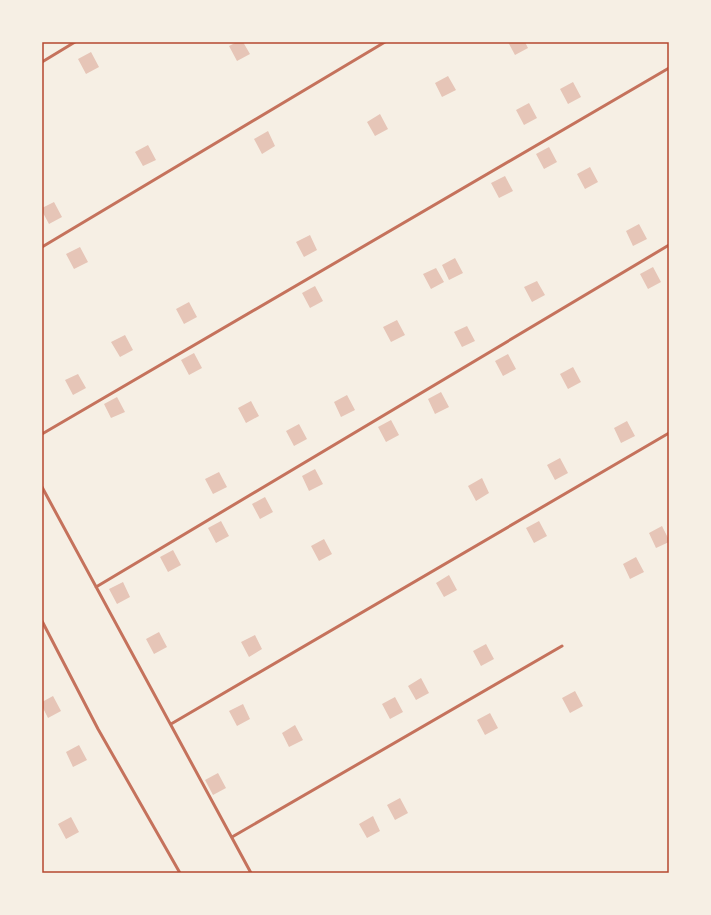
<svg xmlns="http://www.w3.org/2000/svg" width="711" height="915" font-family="'Open Sans',sans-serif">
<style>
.building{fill:#e6c5b7}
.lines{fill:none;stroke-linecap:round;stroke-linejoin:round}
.service{stroke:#c5725c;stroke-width:3}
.neatline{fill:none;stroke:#b5482f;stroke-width:1.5}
</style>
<rect width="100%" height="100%" fill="#f6efe4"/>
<path class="building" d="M 237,42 L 243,42 L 250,54 L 237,61 L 229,46 Z
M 508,42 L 525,42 L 528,48 L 515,55 Z
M 91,52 L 99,67 L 86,74 L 78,59 Z
M 448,76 L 456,90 L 442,97 L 435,83 Z
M 573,82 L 581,97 L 568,104 L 560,89 Z
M 529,103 L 537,118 L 524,125 L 516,110 Z
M 380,114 L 388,129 L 375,136 L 367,122 Z
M 268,131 L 275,146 L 262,154 L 254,139 Z
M 148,145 L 156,160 L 143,166 L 135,152 Z
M 549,147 L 557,162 L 544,169 L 536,154 Z
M 590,167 L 598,182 L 585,189 L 577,174 Z
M 505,176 L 513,191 L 499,198 L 491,183 Z
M 54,202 L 62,217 L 49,224 L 42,211 L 42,208 Z
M 639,224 L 647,239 L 633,246 L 626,231 Z
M 310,235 L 317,250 L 304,257 L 296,242 Z
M 80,247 L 88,262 L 74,269 L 66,254 Z
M 455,258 L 463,273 L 449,280 L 442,265 Z
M 653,267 L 661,282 L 648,289 L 640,274 Z
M 436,268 L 444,282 L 431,289 L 423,274 Z
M 537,281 L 545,295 L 532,302 L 524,287 Z
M 315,286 L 323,301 L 310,308 L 302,293 Z
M 189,302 L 197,317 L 184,324 L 176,309 Z
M 397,320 L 405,335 L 391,342 L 383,327 Z
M 467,326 L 475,341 L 462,347 L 454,332 Z
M 125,335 L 133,350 L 120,357 L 111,342 Z
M 194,353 L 202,368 L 189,375 L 181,360 Z
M 508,354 L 516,369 L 503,376 L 495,361 Z
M 573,367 L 581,382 L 568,389 L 560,374 Z
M 78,374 L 86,388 L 73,395 L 65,380 Z
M 441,392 L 449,407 L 435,414 L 428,399 Z
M 347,395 L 355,410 L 341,417 L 334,402 Z
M 117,397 L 125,412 L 111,418 L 104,404 Z
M 251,401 L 259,416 L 246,423 L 238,408 Z
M 391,420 L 399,435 L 386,442 L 378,427 Z
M 627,421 L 635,436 L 621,443 L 614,428 Z
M 299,424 L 307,439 L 294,446 L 286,431 Z
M 560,458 L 568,473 L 555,480 L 547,465 Z
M 315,469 L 323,484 L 309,491 L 302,476 Z
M 219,472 L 227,487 L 213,494 L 205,479 Z
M 482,478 L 489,493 L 476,501 L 468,486 Z
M 265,497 L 273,512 L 260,519 L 252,504 Z
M 221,521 L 229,536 L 216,543 L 208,528 Z
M 539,521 L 547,536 L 534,543 L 526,528 Z
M 662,526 L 669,540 L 669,542 L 656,548 L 649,533 Z
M 324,539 L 332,554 L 319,561 L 311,546 Z
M 173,550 L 181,565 L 168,572 L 160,557 Z
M 636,557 L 644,572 L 630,579 L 623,564 Z
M 449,575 L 457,590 L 444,597 L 436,583 Z
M 123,582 L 130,597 L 117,604 L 109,589 Z
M 159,632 L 167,647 L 154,654 L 146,639 Z
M 255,635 L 262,649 L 249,657 L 241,642 Z
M 486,644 L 494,659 L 481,666 L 473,651 Z
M 421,678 L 429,693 L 416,700 L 408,686 Z
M 575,691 L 583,706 L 570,713 L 562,698 Z
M 53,696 L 61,711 L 48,718 L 42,706 L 42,702 Z
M 395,697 L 403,712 L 390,719 L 382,704 Z
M 243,704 L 250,719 L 237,726 L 229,711 Z
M 490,713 L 498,728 L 485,735 L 477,720 Z
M 295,725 L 303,740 L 289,747 L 282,733 Z
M 79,745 L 87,760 L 73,767 L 66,752 Z
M 218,773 L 226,788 L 213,795 L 205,780 Z
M 400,798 L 408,813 L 395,820 L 387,805 Z
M 373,816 L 380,831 L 367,838 L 359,824 Z
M 71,817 L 79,832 L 66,839 L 58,824 Z"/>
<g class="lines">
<path class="service" d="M 42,62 L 75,42
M 42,247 L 385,42
M 42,434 L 669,68
M 42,487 L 251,873
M 96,587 L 669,245
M 42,621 L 98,729 L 180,873
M 171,724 L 669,433
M 232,837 L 562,646"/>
</g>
<rect width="711" height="915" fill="none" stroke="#f6efe4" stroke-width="86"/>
<rect x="43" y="43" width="625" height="829" class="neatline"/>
</svg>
